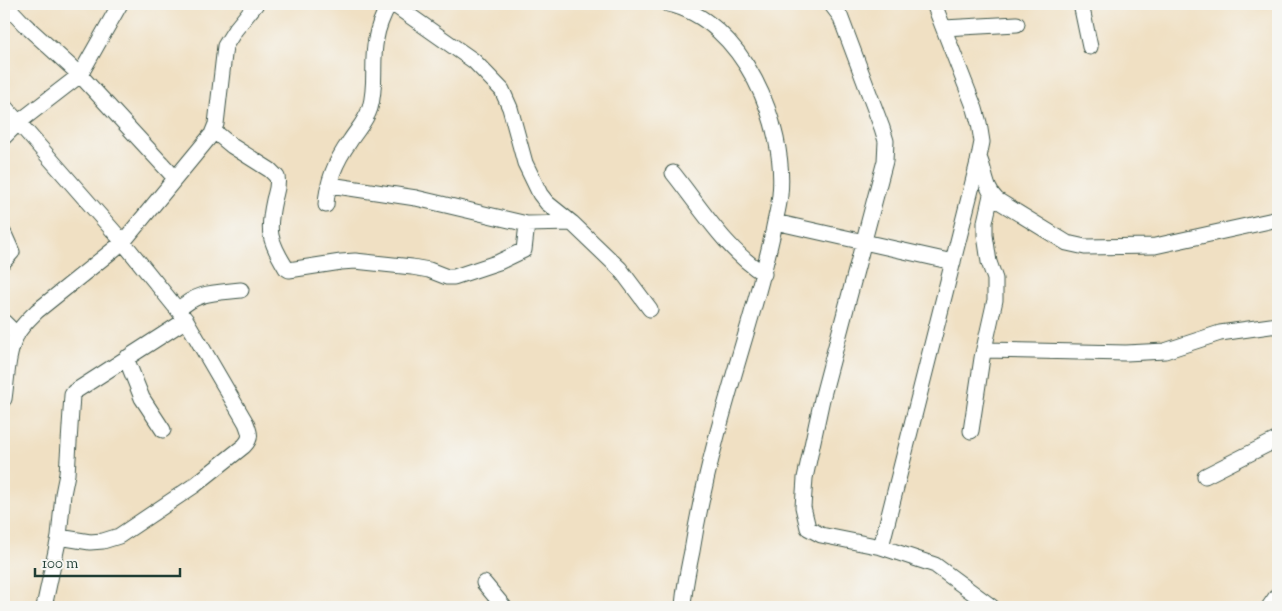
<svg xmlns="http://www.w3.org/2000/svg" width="1282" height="611" font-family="'Sorts Mill Goudy',serif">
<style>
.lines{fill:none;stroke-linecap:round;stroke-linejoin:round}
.minor-casing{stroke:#3e5549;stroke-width:17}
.minor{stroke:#fff;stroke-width:15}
</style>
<rect width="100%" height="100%" fill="#f6f6f2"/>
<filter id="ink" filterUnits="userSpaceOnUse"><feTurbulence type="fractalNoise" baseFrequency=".02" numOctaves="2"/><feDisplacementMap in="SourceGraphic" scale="10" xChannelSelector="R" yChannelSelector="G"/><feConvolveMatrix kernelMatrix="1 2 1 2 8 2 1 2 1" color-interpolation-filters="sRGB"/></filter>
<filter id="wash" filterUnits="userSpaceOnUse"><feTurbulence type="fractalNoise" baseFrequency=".0096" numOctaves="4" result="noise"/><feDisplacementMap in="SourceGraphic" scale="20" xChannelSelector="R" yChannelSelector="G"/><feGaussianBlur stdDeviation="1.12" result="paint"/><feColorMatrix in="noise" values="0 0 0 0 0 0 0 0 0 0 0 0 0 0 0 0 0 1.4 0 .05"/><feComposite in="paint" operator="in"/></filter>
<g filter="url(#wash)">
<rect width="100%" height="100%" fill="#f0e0c3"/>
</g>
<g filter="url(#ink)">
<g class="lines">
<defs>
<path id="minor" d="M 5,4 L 24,24 L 80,75 L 175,178
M 393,4 L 474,61 L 502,90 L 510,108 L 525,163 L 540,194 L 547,203 L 572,223 L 620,269 L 650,309
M 668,4 C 743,20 787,126 780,195 C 779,207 775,220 773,232 C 766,264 757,296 748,327 C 726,401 704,475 692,551 C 688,570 684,589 683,607
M 831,4 L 840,16 L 882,128 L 886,141 L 885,161 L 822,399 L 805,478 L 803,507 L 808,528 L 821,535 L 881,547 L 935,565 L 992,607
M 1081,4 L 1090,47
M 944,28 L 1017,24
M 4,106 L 123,242 L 186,320 L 246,423 C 250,433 252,438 244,446 L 195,485 L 119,536 L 103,541 L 90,542 L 59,537
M 214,131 L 232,146 L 270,170 L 277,177 C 279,186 276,192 274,200 C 267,232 269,240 286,268 L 289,270 L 341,262 L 355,261 L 412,267 L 429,270 L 447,277 L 454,277 L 499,262 L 524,250 L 527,224
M 4,137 L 19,122 L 80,75 L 120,4
M 980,160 C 986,175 985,189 997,200 L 1067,243 L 1085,247 L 1155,246 L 1278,219
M 673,173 C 701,208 726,250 764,274
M 330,185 L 416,198 L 527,224 L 572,223
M 326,205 C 327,182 337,159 350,141 C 357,130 366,121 370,108 C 377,84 371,63 376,39 C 378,27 383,15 389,4
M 775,222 L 953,262
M 4,234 L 12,252 L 4,261
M 178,310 C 199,291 214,293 241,290
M 4,322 L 17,335
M 984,350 L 1126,353 L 1165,351 L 1220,333 L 1278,325
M 126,358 L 142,398 L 163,430
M 4,399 C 7,379 7,355 16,336 C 21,326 29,319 37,311 L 123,242 L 212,134 L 216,124 L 225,46 L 235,30 L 256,4
M 971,431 L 982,358 L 995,300 L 995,279 L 989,262 L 985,235 L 985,222 L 991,195
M 1205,476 L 1278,439
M 881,547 L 978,162 L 982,142 L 979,123 L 975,109 L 934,4
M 484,583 L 504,607
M 44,607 L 59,537 L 63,494 L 67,474 L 72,395 L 74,392 L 186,320
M 1269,607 L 1278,594"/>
</defs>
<use href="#minor" class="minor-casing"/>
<use href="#minor" class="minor"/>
</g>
</g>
<rect width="1282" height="611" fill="none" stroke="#f6f6f2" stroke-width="20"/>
<path d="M35 568v8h145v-8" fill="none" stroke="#1f3d34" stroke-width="2.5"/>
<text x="42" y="568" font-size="15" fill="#1f3d34" stroke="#f6f6f2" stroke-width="4" paint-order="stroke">100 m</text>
</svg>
